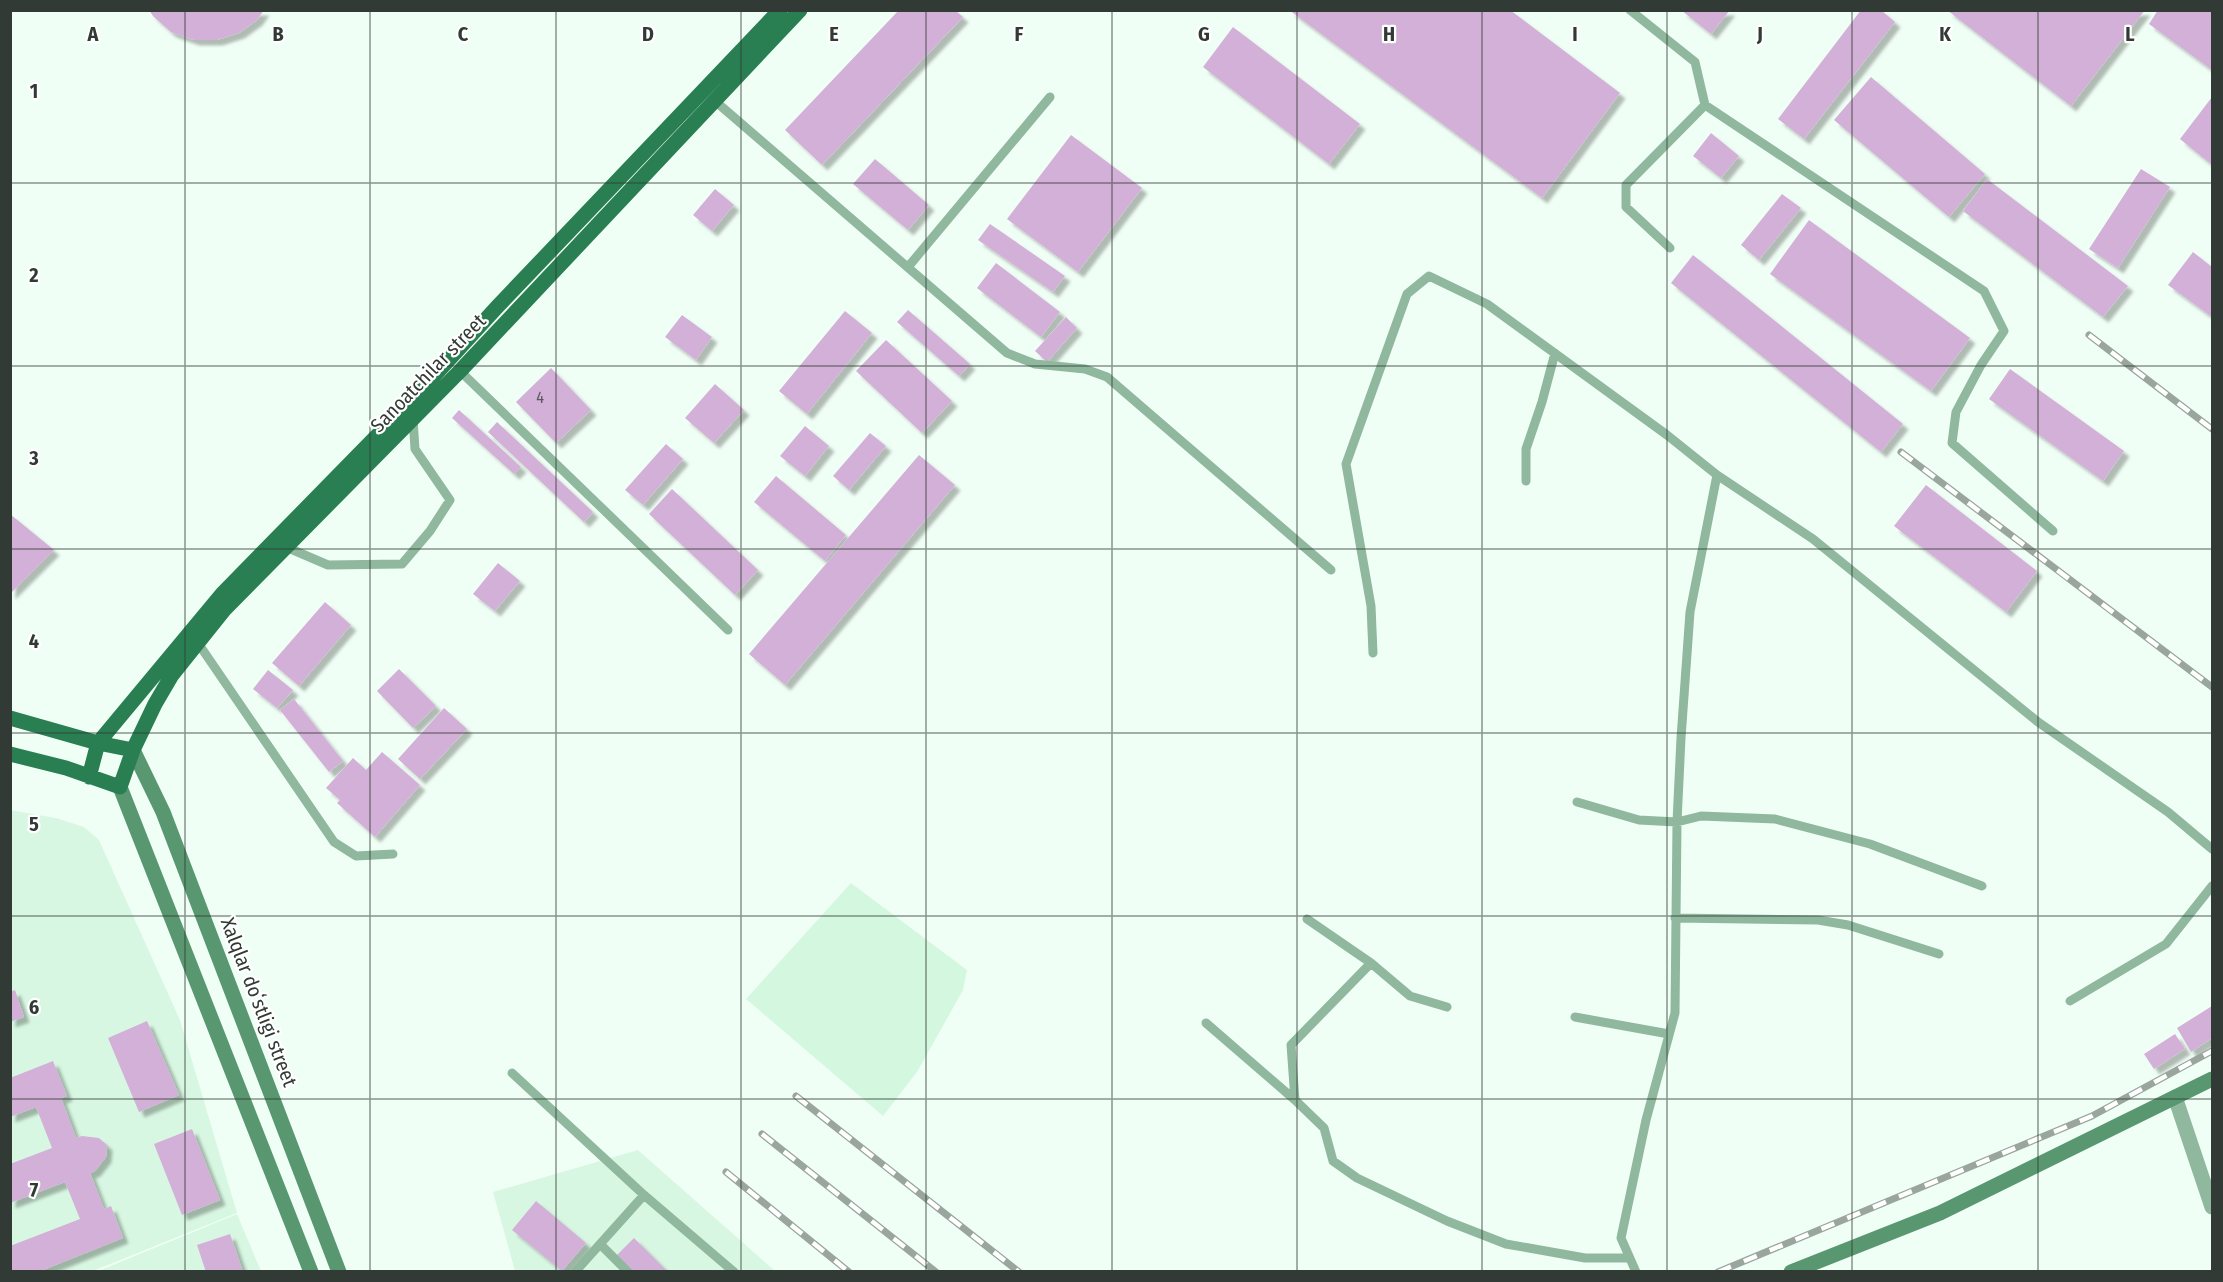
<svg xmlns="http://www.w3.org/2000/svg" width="2223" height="1282" font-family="'Fira Sans Condensed',sans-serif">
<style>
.built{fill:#d8f7e2}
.green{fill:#d4f7e0}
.building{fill:#d3b0d7;filter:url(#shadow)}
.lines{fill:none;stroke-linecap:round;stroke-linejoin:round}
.lane{stroke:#90b89e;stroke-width:9}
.street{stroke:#90b89e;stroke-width:15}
.secondary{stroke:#599771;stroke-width:15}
.primary{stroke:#297f52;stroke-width:15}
.rail-casing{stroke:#99a59d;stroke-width:7}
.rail{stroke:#fff;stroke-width:4.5;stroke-dasharray:14;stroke-linecap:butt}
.grid{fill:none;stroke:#313a34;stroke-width:1.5;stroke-opacity:0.55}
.labels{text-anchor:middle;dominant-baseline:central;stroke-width:4.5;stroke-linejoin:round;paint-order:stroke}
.number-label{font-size:16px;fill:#5a585d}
.street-label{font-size:20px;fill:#313a34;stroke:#fff}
.grid-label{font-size:20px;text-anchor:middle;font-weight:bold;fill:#313a34;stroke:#fff;stroke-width:4.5;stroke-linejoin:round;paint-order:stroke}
</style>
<defs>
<filter id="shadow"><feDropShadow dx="5.5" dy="5.5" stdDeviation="1.5" flood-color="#0004"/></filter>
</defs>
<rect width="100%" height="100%" fill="#f0fff5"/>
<path class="built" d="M 10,810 L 56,818 L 84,827 L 99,840 L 180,1020 L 237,1213 L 93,1271 L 11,1271 Z
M 638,1150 L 775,1271 L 515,1271 L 493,1192 Z
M 237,1214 L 261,1271 L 96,1272 Z"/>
<path class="green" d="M 851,883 L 967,970 L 963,990 L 917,1072 L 883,1116 L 746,999 Z"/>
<path class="building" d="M 149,10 L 264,10 L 257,20 L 239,33 L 217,40 L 194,40 L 171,32 L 153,16 Z
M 899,10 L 955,10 L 963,17 L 822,165 L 785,130 Z
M 1289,10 L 1510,10 L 1620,93 L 1542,198 Z
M 1681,10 L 1730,10 L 1711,34 Z
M 1861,10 L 1881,10 L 1895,22 L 1804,139 L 1778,119 Z
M 1947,10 L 2145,10 L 2071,106 Z
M 2158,10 L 2212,10 L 2212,70 L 2149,24 Z
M 1233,27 L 1360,124 L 1329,164 L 1203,67 Z
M 1871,77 L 1985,174 L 1949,217 L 1834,120 Z
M 2212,97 L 2212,165 L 2180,139 Z
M 1711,133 L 1739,156 L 1721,178 L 1693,156 Z
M 1071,135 L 1142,188 L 1078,272 L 1007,219 Z
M 875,159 L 929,205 L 908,230 L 853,184 Z
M 2141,169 L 2170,187 L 2118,268 L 2089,249 Z
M 1987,179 L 2128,286 L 2103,317 L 1963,211 Z
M 715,189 L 734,205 L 712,231 L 693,215 Z
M 1782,194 L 1801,208 L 1759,260 L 1741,245 Z
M 1809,220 L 1970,338 L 1931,391 L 1770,274 Z
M 990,224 L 1065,276 L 1053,292 L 978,240 Z
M 2193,252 L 2212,267 L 2212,317 L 2168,285 Z
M 1693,255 L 1903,424 L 1881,452 L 1671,283 Z
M 996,263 L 1060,312 L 1041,337 L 977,288 Z
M 908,310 L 970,364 L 959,376 L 897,322 Z
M 845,311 L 872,333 L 807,414 L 779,391 Z
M 682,315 L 712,337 L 696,360 L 665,337 Z
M 1066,317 L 1077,328 L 1047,362 L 1035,351 Z
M 886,340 L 952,401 L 922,433 L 856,371 Z
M 551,368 L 591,410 L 556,443 L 516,402 Z
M 2010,369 L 2124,451 L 2103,481 L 1989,399 Z
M 715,384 L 744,410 L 714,443 L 685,418 Z
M 459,410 L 521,467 L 514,474 L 452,418 Z
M 497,422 L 593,512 L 584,522 L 488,432 Z
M 805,426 L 829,446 L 805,476 L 780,456 Z
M 870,433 L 886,446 L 849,490 L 833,476 Z
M 666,444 L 683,459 L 643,505 L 625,490 Z
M 919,455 L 955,485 L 785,685 L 749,654 Z
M 776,476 L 846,535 L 825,561 L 754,502 Z
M 1926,485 L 2037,571 L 2006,612 L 1894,526 Z
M 672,489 L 758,570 L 735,595 L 649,514 Z
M 10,514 L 54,550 L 10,594 Z
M 498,563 L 520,581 L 495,611 L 473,594 Z
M 325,602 L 351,625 L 299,686 L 272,663 Z
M 399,669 L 436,706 L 413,728 L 377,691 Z
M 268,670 L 293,690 L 277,708 L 253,689 Z
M 294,699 L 343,761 L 329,772 L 280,710 Z
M 444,708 L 467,729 L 420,779 L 398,759 Z
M 382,752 L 420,785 L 375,837 L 337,803 L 340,800 L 326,788 L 353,758 L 366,770 Z
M 15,990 L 24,1017 L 10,1022 L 10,992 Z
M 2212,1006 L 2212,1038 L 2191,1052 L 2177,1028 Z
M 147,1021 L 179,1095 L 139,1112 L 108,1038 Z
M 2175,1034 L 2185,1049 L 2154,1069 L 2144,1054 Z
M 53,1061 L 67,1096 L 61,1098 L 76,1138 L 82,1136 L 99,1138 L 107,1145 L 106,1157 L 95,1171 L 90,1173 L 104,1209 L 111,1206 L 123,1238 L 38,1272 L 10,1272 L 10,1246 L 80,1219 L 65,1182 L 10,1203 L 10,1164 L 52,1148 L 36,1107 L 10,1117 L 10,1078 Z
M 192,1129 L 220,1200 L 182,1215 L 154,1144 Z
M 536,1201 L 586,1243 L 562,1271 L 512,1230 Z
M 230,1234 L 243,1272 L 206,1272 L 197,1245 Z
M 634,1238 L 668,1272 L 632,1272 L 616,1256 Z"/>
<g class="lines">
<path class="lane" d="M 1630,10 L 1695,62 L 1705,105 L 1984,291 L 2004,331 L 1981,365 L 1956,412 L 1952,443 L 2053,531
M 715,101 L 1007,353 L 1035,364 L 1085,369 L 1107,377 L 1331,570
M 1670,248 L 1626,207 L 1626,185 L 1705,105
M 908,267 L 1050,97
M 460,371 L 728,630
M 1526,481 L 1526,449 L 1542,402 L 1555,353
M 286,547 L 328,565 L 402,564 L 430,531 L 450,500 L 415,449 L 413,419
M 198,643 L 334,842 L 356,856 L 393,854
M 1373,653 L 1371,606 L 1346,464 L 1407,294 L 1429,276 L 1487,304 L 1667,435 L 1717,475 L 1813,539 L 2038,722 L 2168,812 L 2212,849
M 1577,802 L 1639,820 L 1677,822 L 1701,816 L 1775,819 L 1870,844 L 1982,886
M 1675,918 L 1818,920 L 1848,925 L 1939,954
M 1307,919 L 1371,963 L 1410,996 L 1447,1007
M 1371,963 L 1291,1045 L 1295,1100 L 1324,1128 L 1333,1161 L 1357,1178 L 1447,1221 L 1506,1244 L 1585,1258 L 1629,1258
M 2070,1001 L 2166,944 L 2212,886
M 1575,1017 L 1669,1034
M 1206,1023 L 1295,1100
M 512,1073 L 644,1195
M 600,1244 L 628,1272
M 575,1272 L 644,1195 L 734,1272
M 1636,1272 L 1621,1238 L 1646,1120 L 1675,1013 L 1677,822 L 1681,738 L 1690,612 L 1717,475"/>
<path class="street" d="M 2175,1097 L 2212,1207"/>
<path class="secondary" d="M 133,750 L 163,812 L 339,1272
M 120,787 L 311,1272
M 1791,1272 L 1940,1213 L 2212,1079"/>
<path class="primary" d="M 10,718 L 98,743 L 133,750
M 10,754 L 66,768 L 120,787 L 133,750 L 155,704 L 172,675 L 224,610 L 460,371 L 800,10
M 89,777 L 98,743 L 222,594 L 413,399 L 497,307 L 780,10"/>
<defs>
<path id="rail" d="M 2089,335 L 2212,429
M 1901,452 L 2212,687
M 796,1096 L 1019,1272
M 762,1134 L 936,1272
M 726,1172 L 849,1272
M 1718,1272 L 2092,1116 L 2212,1051"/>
</defs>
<use href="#rail" class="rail-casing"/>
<use href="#rail" class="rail"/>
</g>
<path class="grid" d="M 185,10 L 185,1272M 370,10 L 370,1272M 556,10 L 556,1272M 741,10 L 741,1272M 926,10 L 926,1272M 1112,10 L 1112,1272M 1297,10 L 1297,1272M 1482,10 L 1482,1272M 1667,10 L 1667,1272M 1852,10 L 1852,1272M 2038,10 L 2038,1272M 10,183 L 2212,183M 10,366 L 2212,366M 10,549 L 2212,549M 10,733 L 2212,733M 10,916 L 2212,916M 10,1099 L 2212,1099"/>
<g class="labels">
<g class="number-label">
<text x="540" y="397">4</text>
</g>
<g class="street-label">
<text transform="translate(428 373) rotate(-46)">Sanoatchilar street</text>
<text transform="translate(259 1002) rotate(69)">Xalqlar doʻstligi street</text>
</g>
</g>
<g class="grid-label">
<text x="93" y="41">A</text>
<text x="278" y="41">B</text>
<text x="463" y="41">C</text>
<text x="648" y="41">D</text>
<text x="834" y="41">E</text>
<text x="1019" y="41">F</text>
<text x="1204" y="41">G</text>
<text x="1389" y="41">H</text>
<text x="1575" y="41">I</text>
<text x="1760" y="41">J</text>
<text x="1945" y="41">K</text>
<text x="2130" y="41">L</text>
<text x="34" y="98">1</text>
<text x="34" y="282">2</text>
<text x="34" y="465">3</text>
<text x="34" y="648">4</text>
<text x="34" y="831">5</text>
<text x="34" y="1014">6</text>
<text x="34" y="1197">7</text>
</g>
<rect width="2223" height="1282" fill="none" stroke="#313a34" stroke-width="24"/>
</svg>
